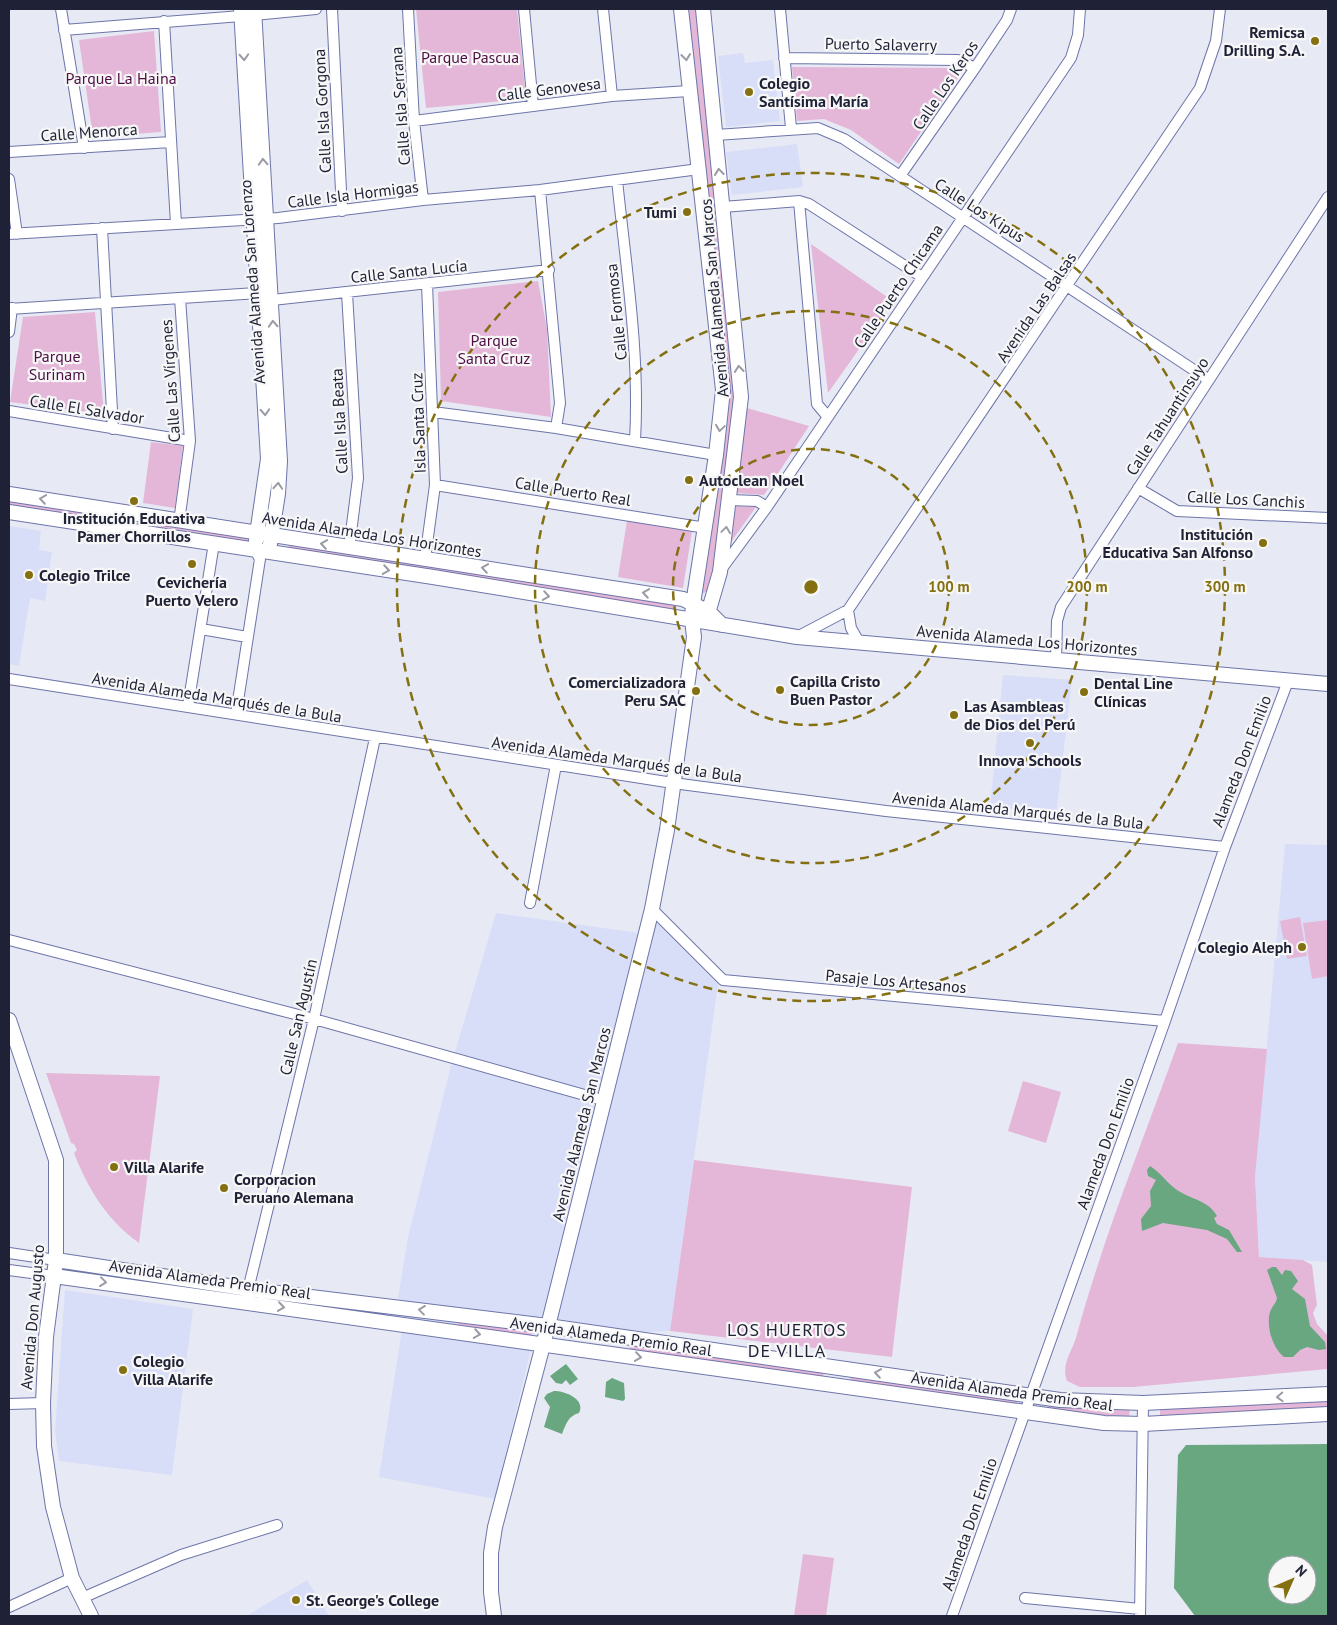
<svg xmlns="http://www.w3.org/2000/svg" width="1337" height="1625" font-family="'PT Sans',sans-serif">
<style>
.built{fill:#d9def8}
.green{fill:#e4b7d8}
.water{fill:#68a780;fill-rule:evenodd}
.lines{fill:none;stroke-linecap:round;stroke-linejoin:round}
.street-casing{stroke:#6d75a8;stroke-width:12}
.secondary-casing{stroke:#6d75a8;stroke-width:16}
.street{stroke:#fff;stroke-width:10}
.secondary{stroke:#fff;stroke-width:14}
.oneway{stroke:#9a9ca5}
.ring{fill:none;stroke:#847010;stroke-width:2.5;stroke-dasharray:9 6}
.poi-dot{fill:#847010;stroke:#f7f7f7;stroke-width:2}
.labels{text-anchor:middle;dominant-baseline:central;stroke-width:4.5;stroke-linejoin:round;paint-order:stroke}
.poi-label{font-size:16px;font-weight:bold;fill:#1f2237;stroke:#f7f7f7;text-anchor:start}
.street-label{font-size:16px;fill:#1f2237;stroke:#f7f7f7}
.park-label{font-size:16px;fill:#500d44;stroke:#f7f7f7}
.neighbourhood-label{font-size:18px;letter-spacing:1px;fill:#1f2237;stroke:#f7f7f7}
.centre{fill:#847010;stroke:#f7f7f7;stroke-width:2.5}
.ring-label{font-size:15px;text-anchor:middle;font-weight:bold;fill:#847010;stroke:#f7f7f7;stroke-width:4.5;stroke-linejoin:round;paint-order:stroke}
</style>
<rect width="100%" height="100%" fill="#e7e9f5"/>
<path class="built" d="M 743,53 L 745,63 L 773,60 L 780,121 L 726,127 L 718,56 Z
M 797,144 L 803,187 L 732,195 L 726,152 Z
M 9,526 L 41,531 L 39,550 L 52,552 L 45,601 L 30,598 L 19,666 L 9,664 Z
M 1003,675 L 1072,680 L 1056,815 L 990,806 Z
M 1285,844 L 1328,845 L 1328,1262 L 1259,1257 L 1255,1177 Z
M 496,913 L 639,933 L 659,923 L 718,984 L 670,1331 L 640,1332 L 539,1316 L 495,1499 L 379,1477 L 406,1304 L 398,1298 L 408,1237 L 451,1066 Z
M 65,1290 L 193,1309 L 172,1475 L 59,1461 L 55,1431 Z
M 307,1580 L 329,1616 L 246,1616 L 302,1583 Z"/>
<path class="green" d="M 416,9 L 517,9 L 526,99 L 426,108 Z
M 687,9 L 696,9 L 734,371 L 734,398 L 714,566 L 708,591 L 701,594 L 725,391 Z
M 154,31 L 161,132 L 93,137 L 79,40 Z
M 792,67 L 956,68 L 961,73 L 899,164 L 851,130 L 824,119 L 797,121 Z
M 811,244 L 893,301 L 828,393 Z
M 538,281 L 547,329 L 551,417 L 441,401 L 438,292 Z
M 95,312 L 104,414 L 10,402 L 23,317 Z
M 747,408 L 809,426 L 764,495 L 736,493 Z
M 151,442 L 183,446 L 175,508 L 143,503 Z
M 9,498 L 250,536 L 248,545 L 9,508 Z
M 736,506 L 756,507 L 728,546 Z
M 627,521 L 692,531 L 683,588 L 618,577 Z
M 289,542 L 676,602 L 675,611 L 288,552 Z
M 1300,917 L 1307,956 L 1287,959 L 1280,921 Z
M 1328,920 L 1328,976 L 1312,979 L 1303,923 Z
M 1178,1043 L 1267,1049 L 1255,1177 L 1259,1257 L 1303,1260 L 1312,1265 L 1317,1305 L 1313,1313 L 1317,1324 L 1328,1336 L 1328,1369 L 1133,1387 L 1080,1387 L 1067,1381 C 1061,1365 1071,1353 1076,1338 C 1103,1237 1143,1141 1178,1043 Z
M 46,1073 L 160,1076 L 139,1243 C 107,1220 88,1189 74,1153 L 77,1150 L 74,1144 L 71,1143 Z
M 1023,1081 L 1061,1092 L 1046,1143 L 1008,1131 Z
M 694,1160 L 912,1187 L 892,1357 L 670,1331 Z
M 458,1321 L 532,1331 L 531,1337 L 458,1328 Z
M 630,1344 L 824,1370 L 823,1378 L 629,1352 Z
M 851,1375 L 1018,1398 L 1016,1406 L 850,1383 Z
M 1328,1400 L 1328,1408 L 1160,1417 L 1160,1407 Z
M 1049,1403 L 1101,1409 L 1130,1409 L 1129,1418 L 1048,1410 Z
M 803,1554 L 834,1558 L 826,1616 L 794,1616 Z"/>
<path class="water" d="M 1150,1166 C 1161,1173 1167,1183 1177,1190 C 1192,1200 1208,1200 1217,1216 L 1214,1218 L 1217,1224 L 1229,1230 L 1242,1252 L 1237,1252 L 1227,1239 L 1207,1230 L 1163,1223 L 1142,1231 L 1141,1219 L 1151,1206 L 1150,1191 L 1156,1180 L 1148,1176 L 1147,1170 Z
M 1272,1267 L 1276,1267 L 1282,1275 L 1285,1270 L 1291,1271 L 1298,1281 L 1292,1289 L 1305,1299 L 1310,1326 L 1325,1342 L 1326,1349 L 1319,1350 L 1307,1347 L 1300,1350 L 1293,1357 L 1284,1357 C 1272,1348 1266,1325 1270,1312 C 1272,1306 1276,1304 1277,1298 L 1267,1270 Z
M 566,1364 L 578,1379 L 570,1385 L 566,1380 L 562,1384 L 556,1383 L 550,1376 Z
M 612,1378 L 624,1383 L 625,1399 L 623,1401 L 605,1397 L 606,1382 Z
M 554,1391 C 565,1391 586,1399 579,1413 C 568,1416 566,1424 562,1434 L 544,1427 L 550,1407 L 544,1398 L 547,1394 Z
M 1328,1444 L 1328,1616 L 1195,1616 L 1174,1588 L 1178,1455 L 1186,1445 ZM 1277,1565 L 1307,1565 L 1307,1595 L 1277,1595 Z"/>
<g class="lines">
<defs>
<path id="street" d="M 61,9 L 84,148
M 332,9 L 342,211
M 408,9 L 414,121 L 423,200
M 524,9 L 533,106
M 603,9 L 612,96
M 780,9 L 791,128
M 254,15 L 316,9
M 164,21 L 176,224
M 64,30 L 241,16
M 784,58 L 958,60 L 975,68
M 414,121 L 612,96 L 689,91
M 716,135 L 818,128 L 844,139 L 1209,380
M 9,152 L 171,142
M 900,176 L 975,68 L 1007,20 L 1011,9
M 9,179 L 17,234
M 617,180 C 626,267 640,354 635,441
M 540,190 L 560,403 L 556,428
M 799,201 L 817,404 L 828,417
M 723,207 L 799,201 L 809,204 L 922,277
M 102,228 L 113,429
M 9,234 L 278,218 L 423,200 L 540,190 L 699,169
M 347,293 L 358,478 L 349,548
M 272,300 L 549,270
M 9,309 L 258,293
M 9,332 L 12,308
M 9,411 L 190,441
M 433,412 L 556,428 L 716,455
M 435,485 L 706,528
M 1138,488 L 1177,511 L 1328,518
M 730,500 L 757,501 L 767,507
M 179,522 L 190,441 L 180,298
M 425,559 L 435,485 L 427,284
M 720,571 L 767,507 L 1071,58 L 1078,35 L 1080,9
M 848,610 L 851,628 L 860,644
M 201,629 L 247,637
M 797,637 L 848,610 L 1200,88 L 1216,41 L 1220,9
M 1056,660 L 1057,621 L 1061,607 L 1328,197
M 9,679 L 673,783 L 886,811 L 1225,847
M 188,706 L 214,543
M 236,714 L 260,559 L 255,550
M 530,903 L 556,765
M 652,909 L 723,980 L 1165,1021
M 9,940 L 314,1019 L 606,1101
M 9,1253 L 56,1260
M 9,1270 L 54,1276
M 247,1294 L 314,1019 L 375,738
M 9,1404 L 43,1403
M 82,1598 L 181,1555 L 277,1525
M 1025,1598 L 1140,1609
M 9,1607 L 72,1578
M 952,1616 L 1165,1021 L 1225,847 L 1288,681
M 1140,1616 L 1143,1403"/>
<path id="secondary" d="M 241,9 L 268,459 L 256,541
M 254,9 L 280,461 L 278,494 L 270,544
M 703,9 L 741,397 L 720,572 L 706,620
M 9,494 L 683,599 L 709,612 L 722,625
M 9,512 L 433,577 L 797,637 L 1328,684
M 9,1020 L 56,1160 L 56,1260 L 46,1337 L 43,1403 L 44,1446 L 53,1507 L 72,1578 L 91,1616
M 56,1260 L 262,1291 L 548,1326 L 1060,1400 L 1143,1403 L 1328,1394
M 54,1276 L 1104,1423 L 1143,1424 L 1328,1414
M 494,1616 L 491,1592 L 491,1553 L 495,1527 L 548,1326 L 652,909 L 667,830 L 694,637 L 692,620 L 693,604 L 716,455 L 723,390 L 681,9"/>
</defs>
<use href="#street" class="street-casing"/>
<use href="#secondary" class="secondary-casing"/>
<use href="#street" class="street"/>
<use href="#secondary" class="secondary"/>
</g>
<defs><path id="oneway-chevron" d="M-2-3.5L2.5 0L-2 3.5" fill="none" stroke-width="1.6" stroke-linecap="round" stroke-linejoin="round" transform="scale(1.25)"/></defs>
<g class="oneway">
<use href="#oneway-chevron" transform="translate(244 57) rotate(87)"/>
<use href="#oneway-chevron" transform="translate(686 57) rotate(84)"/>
<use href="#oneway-chevron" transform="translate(263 162) rotate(-93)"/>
<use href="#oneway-chevron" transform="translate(719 172) rotate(-96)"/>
<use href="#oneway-chevron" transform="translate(273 324) rotate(-93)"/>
<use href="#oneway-chevron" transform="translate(739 369) rotate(-96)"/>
<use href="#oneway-chevron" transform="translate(265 412) rotate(87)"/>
<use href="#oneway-chevron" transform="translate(720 428) rotate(98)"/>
<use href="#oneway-chevron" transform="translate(278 486) rotate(-86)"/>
<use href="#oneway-chevron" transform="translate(43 499) rotate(-171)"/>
<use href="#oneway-chevron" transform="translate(726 530) rotate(-82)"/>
<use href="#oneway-chevron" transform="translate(324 544) rotate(-171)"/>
<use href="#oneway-chevron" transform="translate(485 568) rotate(-171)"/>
<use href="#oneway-chevron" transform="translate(386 570) rotate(9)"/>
<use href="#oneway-chevron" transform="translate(646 593) rotate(-171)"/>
<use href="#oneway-chevron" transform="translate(546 596) rotate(9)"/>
<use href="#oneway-chevron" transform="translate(103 1282) rotate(7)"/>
<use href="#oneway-chevron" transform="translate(281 1307) rotate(8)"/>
<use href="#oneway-chevron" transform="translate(422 1310) rotate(-173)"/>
<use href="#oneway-chevron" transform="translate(477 1334) rotate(9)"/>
<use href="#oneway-chevron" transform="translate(638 1357) rotate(8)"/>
<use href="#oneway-chevron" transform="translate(878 1373) rotate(-172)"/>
<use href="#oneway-chevron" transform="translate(1280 1397) rotate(177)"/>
</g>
<g class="ring">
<circle cx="811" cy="587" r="138"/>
<circle cx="811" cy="587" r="276"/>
<circle cx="811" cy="587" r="414"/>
</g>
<g class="poi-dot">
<circle cx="1315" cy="41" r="5"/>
<circle cx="749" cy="92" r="5"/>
<circle cx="687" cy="212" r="5"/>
<circle cx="689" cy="480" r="5"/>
<circle cx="134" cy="501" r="5"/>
<circle cx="1263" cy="543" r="5"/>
<circle cx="192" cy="564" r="5"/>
<circle cx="29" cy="575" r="5"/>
<circle cx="780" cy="690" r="5"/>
<circle cx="696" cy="691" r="5"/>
<circle cx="1084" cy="692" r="5"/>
<circle cx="954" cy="715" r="5"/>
<circle cx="1030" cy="743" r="5"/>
<circle cx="1302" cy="947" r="5"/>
<circle cx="114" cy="1167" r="5"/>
<circle cx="224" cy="1188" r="5"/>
<circle cx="123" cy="1370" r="5"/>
<circle cx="296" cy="1600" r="5"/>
</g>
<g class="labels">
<g class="poi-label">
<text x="1305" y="32" text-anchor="end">Remicsa<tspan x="1305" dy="18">Drilling S.A.</tspan></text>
<text x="759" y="83">Colegio<tspan x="759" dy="18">Santísima María</tspan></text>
<text x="677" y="212" text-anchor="end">Tumi</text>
<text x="699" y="480">Autoclean Noel</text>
<text x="134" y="518" text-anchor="middle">Institución Educativa<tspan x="134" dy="18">Pamer Chorrillos</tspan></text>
<text x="1253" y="534" text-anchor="end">Institución<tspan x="1253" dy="18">Educativa San Alfonso</tspan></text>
<text x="39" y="575">Colegio Trilce</text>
<text x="192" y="582" text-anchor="middle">Cevichería<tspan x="192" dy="18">Puerto Velero</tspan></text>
<text x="790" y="681">Capilla Cristo<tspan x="790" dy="18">Buen Pastor</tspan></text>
<text x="686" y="682" text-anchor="end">Comercializadora<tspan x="686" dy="18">Peru SAC</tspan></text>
<text x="1094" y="683">Dental Line<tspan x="1094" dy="18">Clínicas</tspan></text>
<text x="964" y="706">Las Asambleas<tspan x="964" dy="18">de Dios del Perú</tspan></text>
<text x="1030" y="760" text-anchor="middle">Innova Schools</text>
<text x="1292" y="947" text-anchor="end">Colegio Aleph</text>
<text x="124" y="1167">Villa Alarife</text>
<text x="234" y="1179">Corporacion<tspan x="234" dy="18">Peruano Alemana</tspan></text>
<text x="133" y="1361">Colegio<tspan x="133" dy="18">Villa Alarife</tspan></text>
<text x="306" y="1600">St. George's College</text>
</g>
<g class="street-label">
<text transform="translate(881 44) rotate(1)">Puerto Salaverry</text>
<text transform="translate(945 85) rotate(-56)">Calle Los Keros</text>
<text transform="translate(549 89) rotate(-7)">Calle Genovesa</text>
<text transform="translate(400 106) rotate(-94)">Calle Isla Serrana</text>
<text transform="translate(322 111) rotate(-93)">Calle Isla Gorgona</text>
<text transform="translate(89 132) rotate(-4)">Calle Menorca</text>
<text transform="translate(353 194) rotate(-7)">Calle Isla Hormigas</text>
<text transform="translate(980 210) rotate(33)">Calle Los Kipus</text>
<text transform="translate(409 271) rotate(-6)">Calle Santa Lucía</text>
<text transform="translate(252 282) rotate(-94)">Avenida Alameda San Lorenzo</text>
<text transform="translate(898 286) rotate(-56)">Calle Puerto Chicama</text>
<text transform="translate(714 298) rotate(-95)">Avenida Alameda San Marcos</text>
<text transform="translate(1036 307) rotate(-56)">Avenida Las Balsas</text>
<text transform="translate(616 312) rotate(-96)">Calle Formosa</text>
<text transform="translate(170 381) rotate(-94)">Calle Las Vírgenes</text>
<text transform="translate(87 409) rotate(9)">Calle El Salvador</text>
<text transform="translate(1167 416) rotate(-57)">Calle Tahuantinsuyo</text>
<text transform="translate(339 421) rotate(-93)">Calle Isla Beata</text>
<text transform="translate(418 423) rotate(-92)">Isla Santa Cruz</text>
<text transform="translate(573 491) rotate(9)">Calle Puerto Real</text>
<text transform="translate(1246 499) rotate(3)">Calle Los Canchis</text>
<text transform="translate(372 534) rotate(9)">Avenida Alameda Los Horizontes</text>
<text transform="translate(1027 640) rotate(5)">Avenida Alameda Los Horizontes</text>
<text transform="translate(217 697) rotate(9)">Avenida Alameda Marqués de la Bula</text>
<text transform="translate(617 759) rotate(8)">Avenida Alameda Marqués de la Bula</text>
<text transform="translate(1241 761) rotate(-69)">Alameda Don Emilio</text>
<text transform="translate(1018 810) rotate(6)">Avenida Alameda Marqués de la Bula</text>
<text transform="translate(896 981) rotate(5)">Pasaje Los Artesanos</text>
<text transform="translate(298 1017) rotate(-77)">Calle San Agustín</text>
<text transform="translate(581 1124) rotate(-76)">Avenida Alameda San Marcos</text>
<text transform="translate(1105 1143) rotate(-70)">Alameda Don Emilio</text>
<text transform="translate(210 1279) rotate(8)">Avenida Alameda Premio Real</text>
<text transform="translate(32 1317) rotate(-85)">Avenida Don Augusto</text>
<text transform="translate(611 1336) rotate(8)">Avenida Alameda Premio Real</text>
<text transform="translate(1012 1391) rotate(8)">Avenida Alameda Premio Real</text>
<text transform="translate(969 1524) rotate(-71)">Alameda Don Emilio</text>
</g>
<g class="park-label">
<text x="470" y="57">Parque Pascua</text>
<text x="121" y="78">Parque La Haina</text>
<text x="494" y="340">Parque<tspan x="494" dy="18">Santa Cruz</tspan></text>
<text x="57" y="356">Parque<tspan x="57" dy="18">Surinam</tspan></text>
</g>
<g class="neighbourhood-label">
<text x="787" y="1329">LOS HUERTOS<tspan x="787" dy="21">DE VILLA</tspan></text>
</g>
</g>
<circle cx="811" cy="587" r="8" class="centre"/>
<g class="ring-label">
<text x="949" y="592">100 m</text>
<text x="1087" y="592">200 m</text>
<text x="1225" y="592">300 m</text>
</g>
<rect width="1337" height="1625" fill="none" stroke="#1f2237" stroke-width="20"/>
<g transform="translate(1292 1580) rotate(45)"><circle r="24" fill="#f7f7f7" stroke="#a1a2aa"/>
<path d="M0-4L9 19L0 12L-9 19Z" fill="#847010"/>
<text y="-8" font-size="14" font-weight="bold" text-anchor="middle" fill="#1f2237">N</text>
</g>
</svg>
